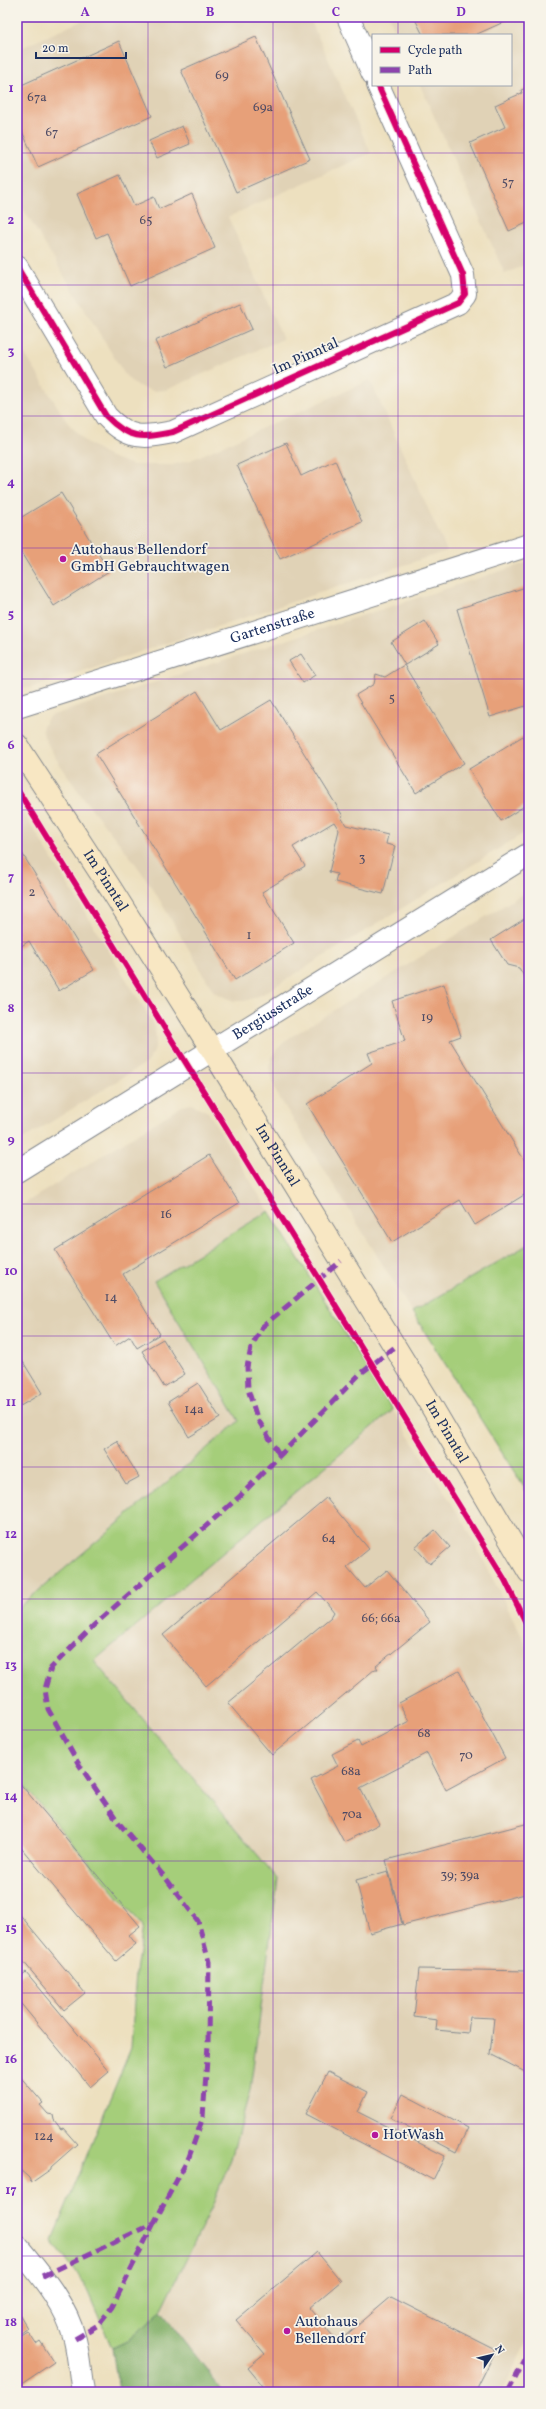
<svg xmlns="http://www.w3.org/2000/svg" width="546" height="2409" font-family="Vollkorn,serif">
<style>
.built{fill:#e0d2b6}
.green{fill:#a5ce7a;stroke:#607e6c}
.forest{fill:#84b16a;stroke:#507064}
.building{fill:#e7a079}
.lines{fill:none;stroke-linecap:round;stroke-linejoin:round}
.street-casing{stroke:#84888e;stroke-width:24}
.secondary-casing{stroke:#84888e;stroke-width:24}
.street{stroke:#fff;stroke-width:22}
.secondary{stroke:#f8e7c3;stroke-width:22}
.quiet{stroke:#8e44ad;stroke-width:5;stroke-dasharray:10 5;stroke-linecap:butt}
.cycleway-casing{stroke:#f7f3e8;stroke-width:8}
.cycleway{stroke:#d6006c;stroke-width:6}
.grid{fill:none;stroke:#7b2cbf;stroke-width:1;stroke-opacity:0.55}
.poi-dot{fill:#b5179e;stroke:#f7f3e8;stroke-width:1.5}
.labels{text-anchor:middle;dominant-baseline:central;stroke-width:3.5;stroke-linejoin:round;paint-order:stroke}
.number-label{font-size:13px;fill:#4e4b65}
.street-label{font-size:15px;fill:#1b2f5e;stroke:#f7f3e8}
.poi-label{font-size:15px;fill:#1b2f5e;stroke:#f7f3e8;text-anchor:start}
.neatline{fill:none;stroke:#7b2cbf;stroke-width:1.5}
.grid-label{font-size:13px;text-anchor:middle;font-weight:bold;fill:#7b2cbf}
</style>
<rect width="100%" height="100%" fill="#f7f3e8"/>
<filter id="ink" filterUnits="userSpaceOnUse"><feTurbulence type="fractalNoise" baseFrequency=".025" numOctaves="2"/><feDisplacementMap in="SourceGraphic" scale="8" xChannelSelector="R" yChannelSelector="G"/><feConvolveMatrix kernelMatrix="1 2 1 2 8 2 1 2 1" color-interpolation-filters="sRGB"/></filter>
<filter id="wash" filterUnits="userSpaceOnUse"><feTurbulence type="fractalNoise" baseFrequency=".012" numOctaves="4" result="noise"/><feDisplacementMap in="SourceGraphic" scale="16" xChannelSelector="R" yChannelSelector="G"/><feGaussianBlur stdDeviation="0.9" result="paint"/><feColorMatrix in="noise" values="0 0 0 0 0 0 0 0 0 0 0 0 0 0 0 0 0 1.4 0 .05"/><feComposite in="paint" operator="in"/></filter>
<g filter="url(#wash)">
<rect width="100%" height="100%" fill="#ede0bf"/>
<path class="built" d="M 90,17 L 309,17 L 371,153 L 228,217 L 283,339 L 166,390 L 154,391 L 143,388 L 133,383 L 125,375 L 17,199 L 17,50 Z
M 389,17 L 529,17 L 529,263 L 505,274 L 420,85 L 511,85 L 511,35 L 397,35 Z
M 17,341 L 67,422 L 85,441 L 108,456 L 133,465 L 172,465 L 191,460 L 370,380 L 447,551 L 30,688 L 17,686 Z
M 529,562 L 529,830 L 261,995 L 245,1001 L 234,1001 L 214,992 L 152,887 L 132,859 L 83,798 L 55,757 L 44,737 L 42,728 L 46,721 L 50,716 Z
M 17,802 L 155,1026 L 156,1040 L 154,1052 L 146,1063 L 17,1143 Z
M 529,890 L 529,1244 L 412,1312 L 276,1092 L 269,1067 L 272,1057 L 278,1048 L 289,1038 Z
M 192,1104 L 208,1112 L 269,1211 L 154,1282 L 239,1421 L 17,1609 L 17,1208 L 182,1106 Z
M 393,1410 L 466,1526 L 529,1650 L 529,2336 L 502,2392 L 224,2392 L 161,2311 L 211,2209 L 231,2159 L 250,2090 L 278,1879 L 94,1661 Z"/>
<path class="green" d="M 269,1211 L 393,1410 L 94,1661 L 278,1879 L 250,2090 L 231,2159 L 211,2209 L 161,2311 L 127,2341 L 112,2348 L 84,2283 L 52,2240 L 131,2048 L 136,1972 L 143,1926 L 17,1778 L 17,1609 L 239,1421 L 154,1281 Z
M 529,1244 L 529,1495 L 412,1312 Z"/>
<path class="forest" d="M 161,2311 L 224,2392 L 119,2392 L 112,2348 L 127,2341 Z"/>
<g id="blocks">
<path class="building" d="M 414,17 L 515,17 L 475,35 L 423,35 Z
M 256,37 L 310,159 L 236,192 L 181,70 Z
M 119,41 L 152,116 L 38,167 L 17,120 L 17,87 Z
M 529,87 L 529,222 L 509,231 L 470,143 L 505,127 L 495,105 L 522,93 L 521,90 Z
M 182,126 L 190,144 L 157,158 L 149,141 Z
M 120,175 L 134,206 L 154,197 L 159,209 L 192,194 L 215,248 L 130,286 L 107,233 L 96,238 L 77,194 Z
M 240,303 L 252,329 L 167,367 L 155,341 Z
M 286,443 L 301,476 L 335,460 L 362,522 L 280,559 L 237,465 Z
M 61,493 L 109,571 L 54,606 L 17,546 L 17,520 Z
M 529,586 L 529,705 L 490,717 L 457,609 Z
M 425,621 L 439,644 L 405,665 L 391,642 Z
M 301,654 L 315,675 L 303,683 L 289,661 Z
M 404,665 L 464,763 L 416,793 L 356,695 L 374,684 L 376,674 L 385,677 Z
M 197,691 L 221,730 L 271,700 L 343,816 L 341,817 L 346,825 L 388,835 L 386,844 L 395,846 L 383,894 L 335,882 L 337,874 L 329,872 L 339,830 L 334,822 L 293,847 L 305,866 L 262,892 L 294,943 L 235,980 L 96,754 Z
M 523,736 L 529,746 L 529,803 L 501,821 L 469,769 Z
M 17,845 L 94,970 L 59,991 L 29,941 L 17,949 Z
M 529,916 L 529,984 L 519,968 L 507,965 L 491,940 Z
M 444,984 L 461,1036 L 450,1040 L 529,1168 L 529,1192 L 475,1225 L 460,1200 L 392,1242 L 307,1104 L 372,1063 L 368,1053 L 405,1041 L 392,1001 Z
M 209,1155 L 239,1203 L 123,1274 L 160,1334 L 137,1348 L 130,1336 L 115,1346 L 55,1250 Z
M 163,1339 L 185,1374 L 164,1387 L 142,1351 Z
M 17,1352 L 42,1393 L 17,1408 Z
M 198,1383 L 220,1418 L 189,1437 L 168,1402 Z
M 117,1441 L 139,1477 L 126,1484 L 104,1449 Z
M 326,1498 L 369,1549 L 347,1567 L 365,1588 L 387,1570 L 430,1622 L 376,1666 L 378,1669 L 375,1669 L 272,1755 L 228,1703 L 331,1617 L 334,1612 L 327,1603 L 317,1592 L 206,1686 L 163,1635 Z
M 435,1530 L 450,1547 L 430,1564 L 415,1547 Z
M 459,1671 L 505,1758 L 446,1790 L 427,1753 L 360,1788 L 379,1824 L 344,1842 L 311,1780 L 338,1766 L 332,1754 L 358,1741 L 361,1747 L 409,1721 L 399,1703 Z
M 17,1780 L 140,1926 L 129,1935 L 136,1944 L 116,1961 L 17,1843 Z
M 529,1823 L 529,1893 L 403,1925 L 386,1860 Z
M 388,1871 L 402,1924 L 370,1933 L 356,1880 Z
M 17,1911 L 85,1993 L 64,2010 L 17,1954 Z
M 419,1969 L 529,1971 L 529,2074 L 490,2054 L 494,2018 L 470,2017 L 468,2033 L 436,2030 L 437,2020 L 414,2017 Z
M 26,1972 L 109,2071 L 90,2087 L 17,1999 L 17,1979 Z
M 328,2072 L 368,2092 L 358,2112 L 445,2156 L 433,2180 L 306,2114 Z
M 17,2073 L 43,2103 L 40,2105 L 48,2114 L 53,2115 L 54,2120 L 61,2129 L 63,2128 L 77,2144 L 51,2167 L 51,2169 L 31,2183 L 29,2178 L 17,2167 Z
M 403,2094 L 468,2128 L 456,2152 L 391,2118 Z
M 317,2252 L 341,2281 L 309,2308 L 338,2342 L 391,2297 L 496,2350 L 475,2392 L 268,2392 L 248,2368 L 265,2354 L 236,2320 Z
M 17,2310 L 28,2329 L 17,2337 Z
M 28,2332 L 36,2344 L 40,2341 L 54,2362 L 17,2387 L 17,2339 Z"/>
</g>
</g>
<g filter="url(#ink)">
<use href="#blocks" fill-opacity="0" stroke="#84888e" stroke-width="1"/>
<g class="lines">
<defs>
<g id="street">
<path d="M 348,17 L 373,74"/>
<path d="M 17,267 L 106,416 C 129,440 142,438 173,432 L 458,303 L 465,294 L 463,275 L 378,85"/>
<path id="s1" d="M 17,707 L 529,545"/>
<path id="s2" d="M 17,1171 L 529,854"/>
<path d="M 17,2246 C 40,2274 66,2304 75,2340 C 79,2357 80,2375 83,2392"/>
</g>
<g id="secondary">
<path id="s3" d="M 17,745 L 111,889 L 212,1050 L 429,1402 L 529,1572"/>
</g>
</defs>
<use href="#street" class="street-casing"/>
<use href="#secondary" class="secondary-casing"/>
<use href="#street" class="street"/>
<use href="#secondary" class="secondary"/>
<path class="quiet" d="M 279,1454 L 257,1418 L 248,1389 L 247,1367 L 251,1348 L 262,1327 L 341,1261
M 43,2276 L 154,2223 L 189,2157 L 203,2117 L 208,2045 L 209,1962 L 198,1921 L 168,1881 L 119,1823 L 78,1763 L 48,1709 L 45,1689 L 51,1668 L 94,1625 L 240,1496 L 360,1374 L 395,1347
M 75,2339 L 98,2325 L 112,2307 L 154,2223
M 508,2392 L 529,2352"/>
<defs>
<path id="cycleway" d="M 17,267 L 106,416 C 129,440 142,438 173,432 L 458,303 L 465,294 L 463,275 L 378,85
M 17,789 L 505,1580 L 529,1629"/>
</defs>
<use href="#cycleway" class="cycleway-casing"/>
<use href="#cycleway" class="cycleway"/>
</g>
</g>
<path class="grid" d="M 148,17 L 148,2392M 273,17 L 273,2392M 398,17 L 398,35M 398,85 L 398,2392M 17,153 L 529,153M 17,285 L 529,285M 17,416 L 529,416M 17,548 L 529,548M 17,679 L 529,679M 17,810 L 529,810M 17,942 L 529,942M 17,1073 L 529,1073M 17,1204 L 529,1204M 17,1336 L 529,1336M 17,1467 L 529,1467M 17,1599 L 529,1599M 17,1730 L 529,1730M 17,1861 L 529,1861M 17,1993 L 529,1993M 17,2124 L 529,2124M 17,2256 L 529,2256"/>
<g class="poi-dot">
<circle cx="63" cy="559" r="4"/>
<circle cx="375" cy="2135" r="4"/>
<circle cx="287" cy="2331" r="4"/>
</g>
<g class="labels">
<g class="number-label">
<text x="222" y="76">69</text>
<text x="37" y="98">67a</text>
<text x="263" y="108">69a</text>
<text x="52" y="133">67</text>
<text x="508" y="183">57</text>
<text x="146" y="221">65</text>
<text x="392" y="699">5</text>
<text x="362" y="859">3</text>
<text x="32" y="893">2</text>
<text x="249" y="936">1</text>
<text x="427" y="1018">19</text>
<text x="166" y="1215">16</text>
<text x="111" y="1298">14</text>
<text x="194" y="1410">14a</text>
<text x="329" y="1539">64</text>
<text x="381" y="1619">66; 66a</text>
<text x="424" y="1734">68</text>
<text x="466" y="1756">70</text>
<text x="351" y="1772">68a</text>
<text x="352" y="1815">70a</text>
<text x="460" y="1876">39; 39a</text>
<text x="44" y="2137">124</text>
</g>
<g class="street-label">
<text transform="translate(306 357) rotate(-24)">Im Pinntal</text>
<text stroke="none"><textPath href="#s1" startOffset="268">Gartenstraße</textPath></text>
<text stroke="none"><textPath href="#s3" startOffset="162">Im Pinntal</textPath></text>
<text stroke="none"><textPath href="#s2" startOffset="301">Bergiusstraße</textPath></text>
<text stroke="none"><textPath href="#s3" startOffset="486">Im Pinntal</textPath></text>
<text stroke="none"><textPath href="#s3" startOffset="810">Im Pinntal</textPath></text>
</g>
<g class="poi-label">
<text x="71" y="550">Autohaus Bellendorf<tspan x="71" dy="17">GmbH Gebrauchtwagen</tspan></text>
<text x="383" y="2135">HotWash</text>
<text x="295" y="2322">Autohaus<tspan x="295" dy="17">Bellendorf</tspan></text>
</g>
</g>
<rect width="546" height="2409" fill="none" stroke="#f7f3e8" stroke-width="44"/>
<rect x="372" y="34" width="140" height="52" fill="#f7f3e8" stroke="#9fa5b1"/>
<rect x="380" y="47" width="20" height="6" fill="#d6006c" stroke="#9fa5b1"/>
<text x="408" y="54" font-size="12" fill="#1b2f5e">Cycle path</text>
<rect x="380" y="67" width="20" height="6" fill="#8e44ad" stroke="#9fa5b1"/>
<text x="408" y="74" font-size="12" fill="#1b2f5e">Path</text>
<g transform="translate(492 2355) rotate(55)" stroke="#f7f3e8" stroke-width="3" paint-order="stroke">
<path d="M0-3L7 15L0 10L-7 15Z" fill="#1b2f5e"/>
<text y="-6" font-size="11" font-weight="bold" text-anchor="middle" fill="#1b2f5e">N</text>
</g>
<path d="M36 52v6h90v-6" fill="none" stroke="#1b2f5e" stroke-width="2"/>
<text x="42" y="52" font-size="12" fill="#1b2f5e" stroke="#f7f3e8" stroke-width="3" paint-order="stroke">20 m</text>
<rect x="22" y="22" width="502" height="2365" class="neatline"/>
<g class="grid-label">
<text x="85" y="16">A</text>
<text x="210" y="16">B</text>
<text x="336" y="16">C</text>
<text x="461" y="16">D</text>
<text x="11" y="92">1</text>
<text x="11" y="224">2</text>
<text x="11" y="355">3</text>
<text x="11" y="486">4</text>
<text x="11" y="618">5</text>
<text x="11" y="749">6</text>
<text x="11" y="881">7</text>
<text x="11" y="1012">8</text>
<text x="11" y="1143">9</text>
<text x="11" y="1275">10</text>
<text x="11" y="1406">11</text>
<text x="11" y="1538">12</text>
<text x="11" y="1669">13</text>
<text x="11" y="1800">14</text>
<text x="11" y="1932">15</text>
<text x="11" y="2063">16</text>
<text x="11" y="2194">17</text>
<text x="11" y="2326">18</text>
</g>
</svg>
